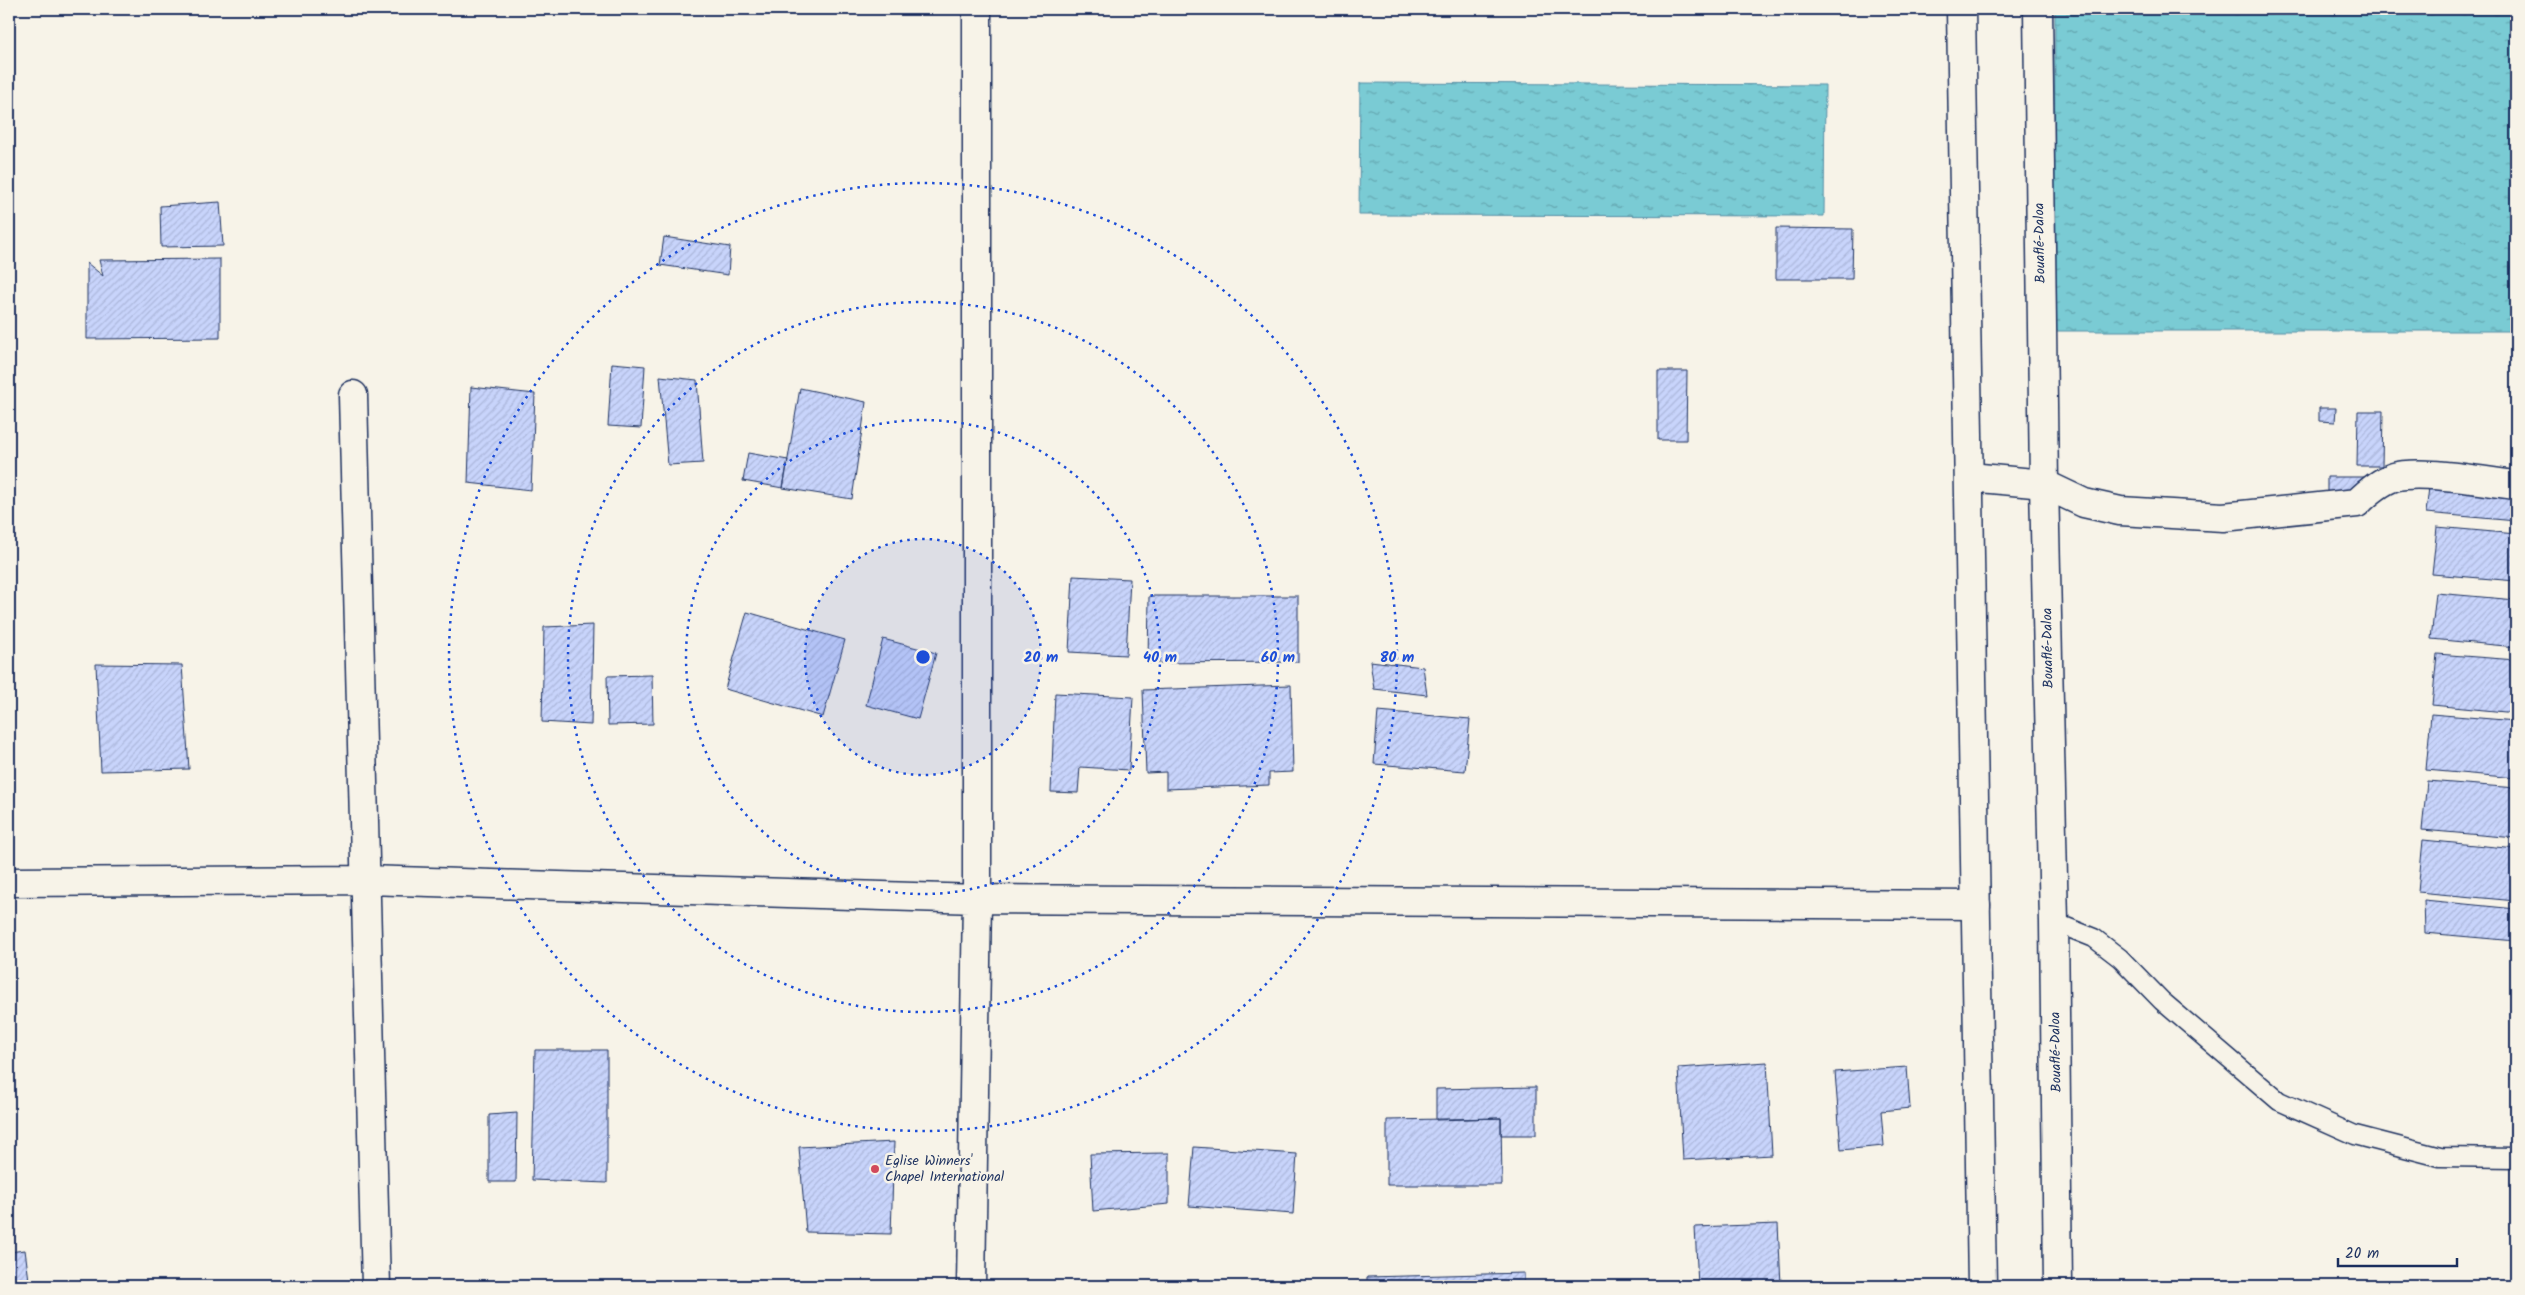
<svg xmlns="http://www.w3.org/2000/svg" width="2525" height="1295" font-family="Kalam,sans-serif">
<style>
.water{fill:url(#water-ripples);stroke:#548da5}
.building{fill:url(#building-hatch);stroke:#1b2f5e}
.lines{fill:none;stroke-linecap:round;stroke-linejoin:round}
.lane-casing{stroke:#1b2f5e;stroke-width:21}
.street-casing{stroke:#1b2f5e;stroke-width:31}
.highway-casing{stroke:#1b2f5e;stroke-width:31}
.lane{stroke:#f7f3e8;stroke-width:18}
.street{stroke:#f7f3e8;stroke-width:28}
.highway{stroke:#f7f3e8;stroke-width:28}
.ring{fill:none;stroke:#1d4ed8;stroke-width:2.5;stroke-dasharray:2.5 5}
.poi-dot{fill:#d1495b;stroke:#f7f3e8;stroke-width:2}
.labels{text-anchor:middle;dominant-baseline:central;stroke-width:5;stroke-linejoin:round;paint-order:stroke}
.street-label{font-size:14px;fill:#1b2f5e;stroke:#f7f3e8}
.poi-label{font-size:14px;fill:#1b2f5e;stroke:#f7f3e8;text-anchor:start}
.centre{fill:#1d4ed8;stroke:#f7f3e8;stroke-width:2.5}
.ring-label{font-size:15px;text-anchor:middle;font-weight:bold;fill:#1d4ed8;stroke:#f7f3e8;stroke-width:5;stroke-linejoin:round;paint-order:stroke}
</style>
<defs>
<pattern id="water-ripples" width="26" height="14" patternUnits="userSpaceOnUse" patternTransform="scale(1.25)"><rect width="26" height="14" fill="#7acbd4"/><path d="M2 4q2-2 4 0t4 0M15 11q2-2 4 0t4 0" fill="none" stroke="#63a5af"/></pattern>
<pattern id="building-hatch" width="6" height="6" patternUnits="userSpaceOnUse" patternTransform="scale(1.25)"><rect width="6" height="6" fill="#c8d4fb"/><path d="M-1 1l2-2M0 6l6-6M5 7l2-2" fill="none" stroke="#abb6da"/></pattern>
</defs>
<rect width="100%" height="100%" fill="#f7f3e8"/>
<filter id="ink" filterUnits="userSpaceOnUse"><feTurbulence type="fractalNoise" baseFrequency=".02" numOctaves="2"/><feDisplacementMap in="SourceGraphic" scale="10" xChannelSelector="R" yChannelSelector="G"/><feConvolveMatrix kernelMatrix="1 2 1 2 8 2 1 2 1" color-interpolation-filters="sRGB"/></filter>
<g filter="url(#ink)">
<path class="water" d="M 2055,9 L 2516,9 L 2516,331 L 2054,331 Z
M 1360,83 L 1825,85 L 1824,216 L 1359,215 Z"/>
<path class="building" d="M 220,202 L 223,246 L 161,247 L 160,206 Z
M 1776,228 L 1853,229 L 1852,279 L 1776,279 Z
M 664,237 L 730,247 L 728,275 L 660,265 Z
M 220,259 L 220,338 L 87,339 L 87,263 L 103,276 L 99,260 Z
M 612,363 L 645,366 L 641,428 L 608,426 Z
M 1658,371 L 1687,371 L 1686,440 L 1658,440 Z
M 660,376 L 697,380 L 703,463 L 668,465 Z
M 471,387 L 535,394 L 531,490 L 468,483 Z
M 800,388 L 866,402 L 852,499 L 783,488 Z
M 2319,408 L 2336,408 L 2335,422 L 2319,421 Z
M 2358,411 L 2383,411 L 2382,466 L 2357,466 Z
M 748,453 L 788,460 L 783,488 L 743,481 Z
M 2327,477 L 2368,477 L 2367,502 L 2327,502 Z
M 2430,479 L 2516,487 L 2516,521 L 2426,513 Z
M 2437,527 L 2516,534 L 2516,581 L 2432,574 Z
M 1073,576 L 1130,579 L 1126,655 L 1069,652 Z
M 2436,593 L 2516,600 L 2516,647 L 2431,639 Z
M 1149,596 L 1298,596 L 1298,662 L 1148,663 Z
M 747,612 L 845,640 L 823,717 L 725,689 Z
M 593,625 L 591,725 L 542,722 L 544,627 Z
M 883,639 L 936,653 L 918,719 L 866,705 Z
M 2437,654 L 2516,660 L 2516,713 L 2432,705 Z
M 1370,661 L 1423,667 L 1427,695 L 1374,689 Z
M 96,664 L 182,665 L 189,769 L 101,771 Z
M 652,675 L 653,724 L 608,725 L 607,676 Z
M 1291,685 L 1293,772 L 1269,773 L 1269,785 L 1166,789 L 1166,772 L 1146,773 L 1143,690 Z
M 1055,693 L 1133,697 L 1129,770 L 1080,767 L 1078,793 L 1051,792 Z
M 1378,711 L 1470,719 L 1465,771 L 1374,764 Z
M 2431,714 L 2516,721 L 2516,778 L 2426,770 Z
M 2427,781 L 2516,788 L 2516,838 L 2422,830 Z
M 2423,840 L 2516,849 L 2516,901 L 2418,892 Z
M 2424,900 L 2516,909 L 2516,941 L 2425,933 Z
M 535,1050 L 607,1050 L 607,1183 L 532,1180 Z
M 1767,1062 L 1772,1155 L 1683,1160 L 1678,1068 Z
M 1907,1067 L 1910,1108 L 1881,1111 L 1884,1146 L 1841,1150 L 1835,1072 Z
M 1536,1087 L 1536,1135 L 1501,1135 L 1501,1118 L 1436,1120 L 1436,1089 Z
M 517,1113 L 516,1182 L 489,1182 L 489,1115 Z
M 1501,1118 L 1502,1185 L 1387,1185 L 1387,1120 Z
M 894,1142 L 891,1234 L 806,1232 L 799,1147 Z
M 1194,1147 L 1297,1154 L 1293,1214 L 1189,1206 Z
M 1169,1153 L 1169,1204 L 1093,1211 L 1090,1154 Z
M 1778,1224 L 1781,1285 L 1698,1286 L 1695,1227 Z
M 25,1250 L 29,1280 L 9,1283 L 9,1252 Z
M 1524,1273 L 1524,1286 L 1367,1286 L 1367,1277 Z"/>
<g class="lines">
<defs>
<path id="lane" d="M 2054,922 L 2094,938 L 2120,958 L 2162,1001 L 2279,1101 L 2355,1135 L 2440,1157 L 2516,1158"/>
<path id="street" d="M 353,395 L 376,1286
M 1970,477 L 2044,484 L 2084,503 L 2120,511 L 2223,517 L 2357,503 C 2367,493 2379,482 2394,477 C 2420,469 2487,482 2516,485
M 9,882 L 367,880 L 977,899 L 1976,905
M 971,1286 L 977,899 L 977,9"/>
<path id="highway" d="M 1961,9 L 1982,1286
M 2038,9 L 2044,484 L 2054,922 L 2058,1286"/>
</defs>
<use href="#lane" class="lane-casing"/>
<use href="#street" class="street-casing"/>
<use href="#highway" class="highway-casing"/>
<use href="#lane" class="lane"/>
<use href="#street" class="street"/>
<use href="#highway" class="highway"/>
</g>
</g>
<circle cx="923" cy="657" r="118" fill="#1d4ed8" fill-opacity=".12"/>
<g class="ring">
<circle cx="923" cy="657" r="118"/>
<circle cx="923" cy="657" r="237"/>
<circle cx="923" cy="657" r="355"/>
<circle cx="923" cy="657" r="474"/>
</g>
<circle class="poi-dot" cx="875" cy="1169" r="5"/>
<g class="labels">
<g class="street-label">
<text transform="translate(2040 243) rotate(-91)">Bouaflé-Daloa</text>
<text transform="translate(2048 648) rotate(-91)">Bouaflé-Daloa</text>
<text transform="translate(2056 1052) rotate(-91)">Bouaflé-Daloa</text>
</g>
<g class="poi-label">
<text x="885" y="1161">Eglise Winners'<tspan x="885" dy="16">Chapel International</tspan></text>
</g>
</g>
<circle cx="923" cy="657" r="8" class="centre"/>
<g class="ring-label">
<text x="1041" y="662">20 m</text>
<text x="1160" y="662">40 m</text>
<text x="1278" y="662">60 m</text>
<text x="1397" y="662">80 m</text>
</g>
<rect width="2525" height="1295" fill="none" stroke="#f7f3e8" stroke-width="30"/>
<rect x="15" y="15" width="2495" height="1265" fill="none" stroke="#1b2f5e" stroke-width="2" filter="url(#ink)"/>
<path d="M2338 1258v8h119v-8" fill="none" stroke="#1b2f5e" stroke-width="2.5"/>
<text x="2345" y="1258" font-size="15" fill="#1b2f5e" stroke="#f7f3e8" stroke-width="4" paint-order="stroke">20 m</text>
</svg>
